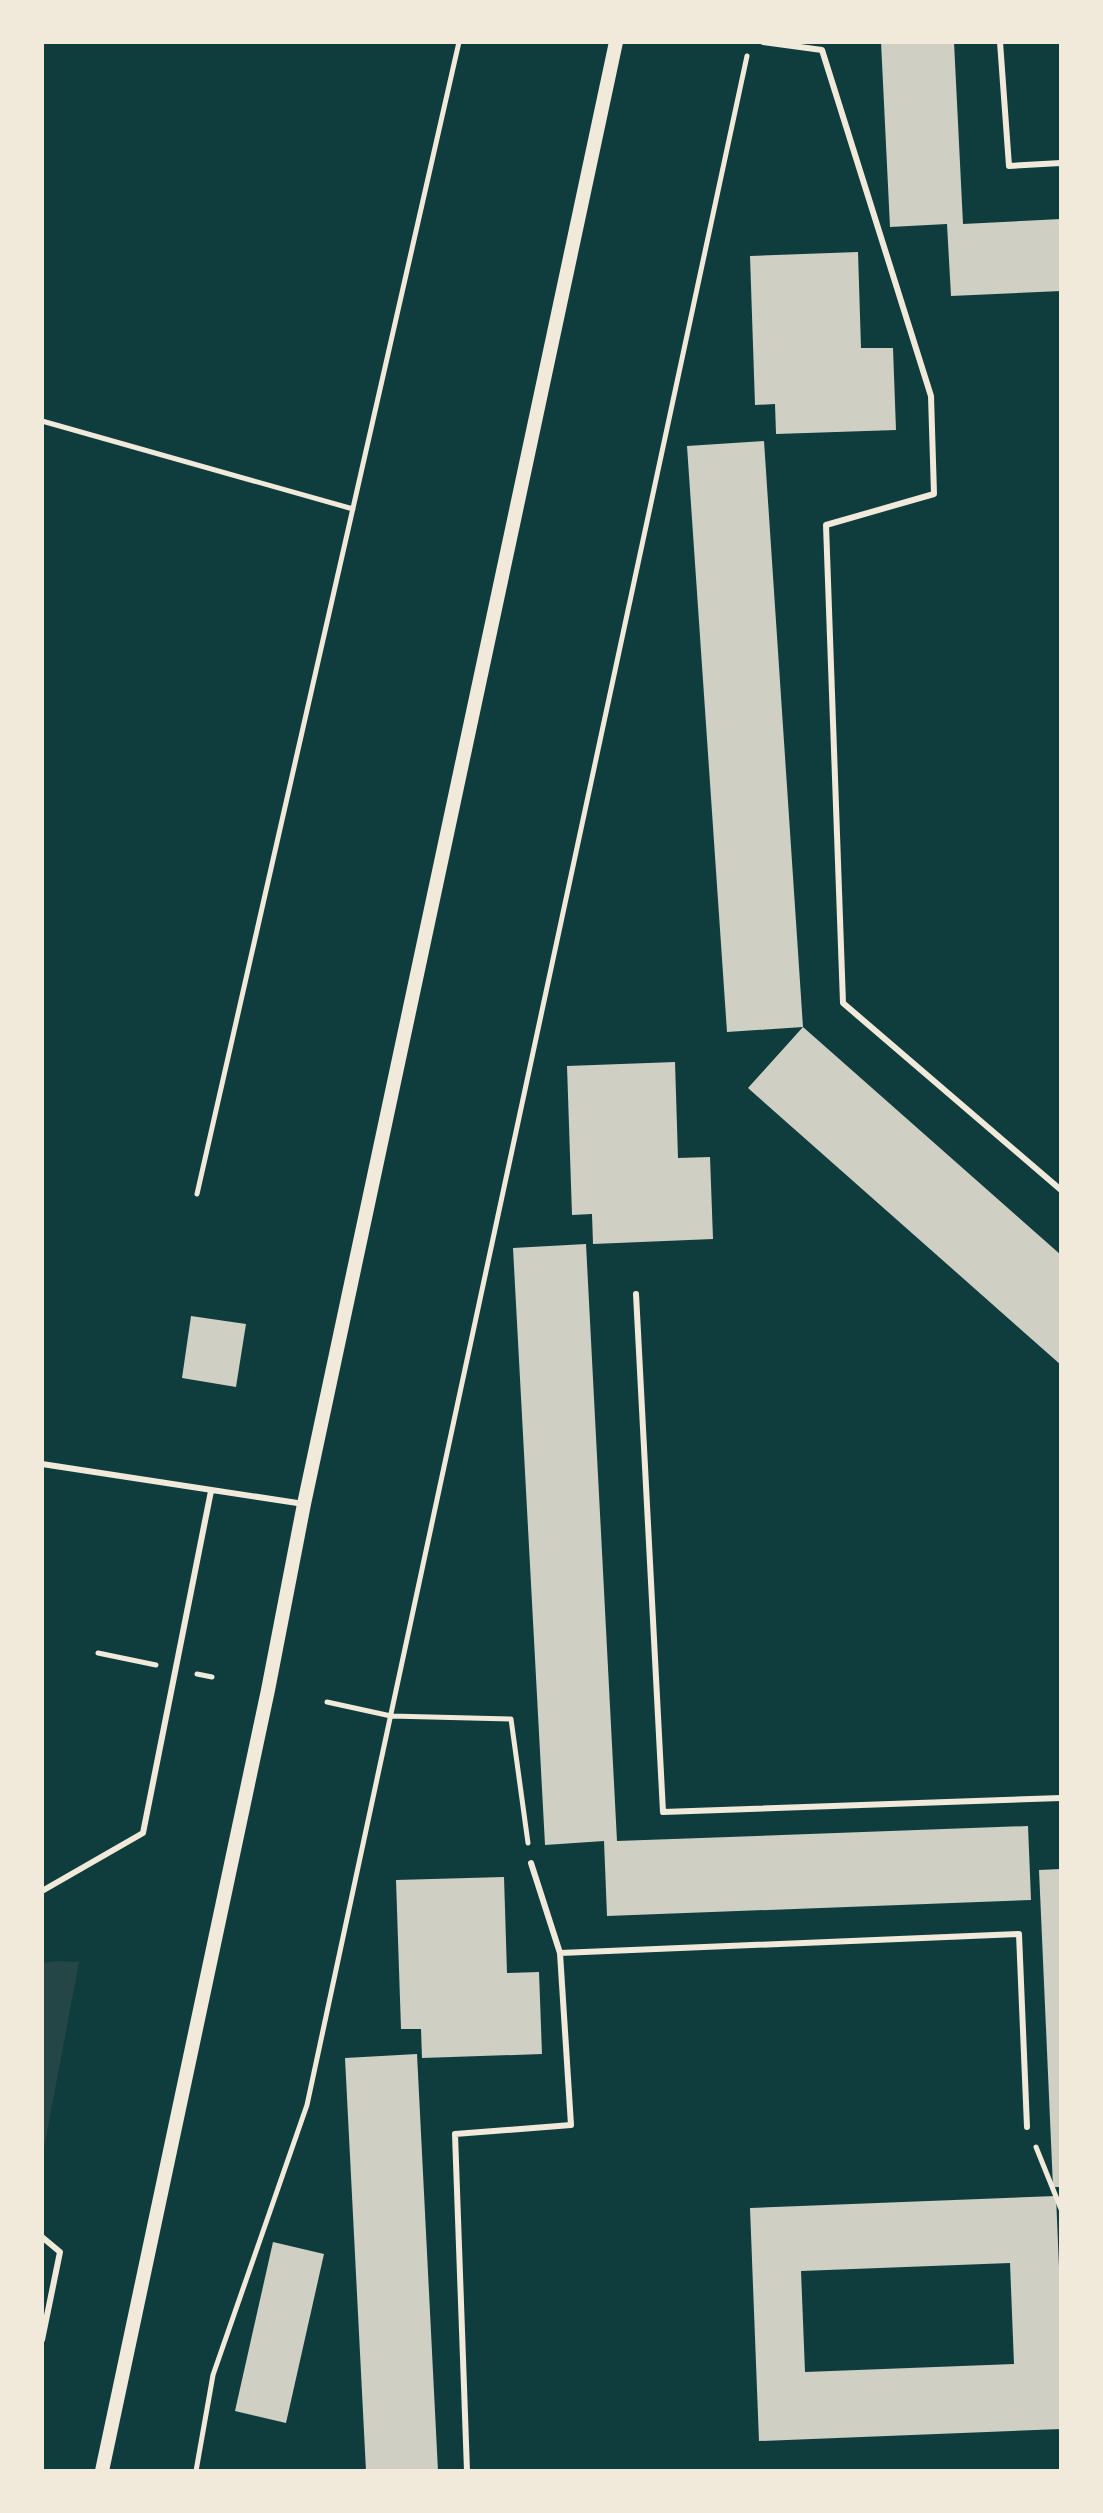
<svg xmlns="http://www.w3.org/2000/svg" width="1103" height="2513" font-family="Commissioner,sans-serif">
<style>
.green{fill:#244646}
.building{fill:#cfcfc3;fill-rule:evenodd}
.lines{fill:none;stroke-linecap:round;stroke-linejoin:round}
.path{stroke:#f1e9da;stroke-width:5}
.service{stroke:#f1e9da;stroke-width:6}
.tertiary{stroke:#f1e9da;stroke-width:14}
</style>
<rect width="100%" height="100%" fill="#0f3d3e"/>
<path class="green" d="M 56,1961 L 79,1962 L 44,2148 L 42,1963 Z"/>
<path class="building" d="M 881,42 L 954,42 L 963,224 L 1061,219 L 1061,291 L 951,296 L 947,224 L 890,227 Z
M 858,252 L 861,348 L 893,348 L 896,430 L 776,434 L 775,404 L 755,405 L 750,256 Z
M 764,441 L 803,1027 L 727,1032 L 687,446 Z
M 803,1027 L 1061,1255 L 1061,1365 L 748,1088 Z
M 675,1062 L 678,1158 L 710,1157 L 713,1239 L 593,1244 L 592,1214 L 572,1215 L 567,1066 Z
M 586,1244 L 617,1841 L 1028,1826 L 1031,1900 L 607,1916 L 604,1841 L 545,1845 L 513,1248 Z
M 191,1316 L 246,1324 L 236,1387 L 182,1378 Z
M 1061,1869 L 1061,2187 L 1053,2187 L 1039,1870 Z
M 504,1877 L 507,1973 L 539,1972 L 542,2054 L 422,2058 L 421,2029 L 401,2029 L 396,1880 Z
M 417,2054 L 438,2471 L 366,2471 L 345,2058 Z
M 1056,2196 L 1061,2314 L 1061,2429 L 759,2441 L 750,2208 ZM 1010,2263 L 1014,2364 L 805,2372 L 801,2271 Z
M 273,2242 L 324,2254 L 286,2423 L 235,2411 Z"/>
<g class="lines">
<path class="path" d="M 42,421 L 353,509
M 197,1194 L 459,42
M 98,1653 L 156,1665
M 197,1674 L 212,1677
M 327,1702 L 391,1716 L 511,1719 L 528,1843
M 1036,2147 L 1061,2209
M 196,2471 L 213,2375 L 307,2105 L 747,56"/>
<path class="service" d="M 763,42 L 822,50 L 931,396 L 934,494 L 826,525 L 843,1003 L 1061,1190
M 1000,42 L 1009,166 L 1061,163
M 636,1294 L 663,1812 L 1061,1798
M 42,1464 L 304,1504
M 42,1891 L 143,1833 L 211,1491
M 560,1953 L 1019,1934 L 1027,2127
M 42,2237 L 60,2252 L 42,2340
M 467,2471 L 455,2134 L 571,2125 L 560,1953 L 531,1863"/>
<path class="tertiary" d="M 102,2471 L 268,1690 L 304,1504 L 616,42"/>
</g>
<rect width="1103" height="2513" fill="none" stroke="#f1e9da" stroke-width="88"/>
</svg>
